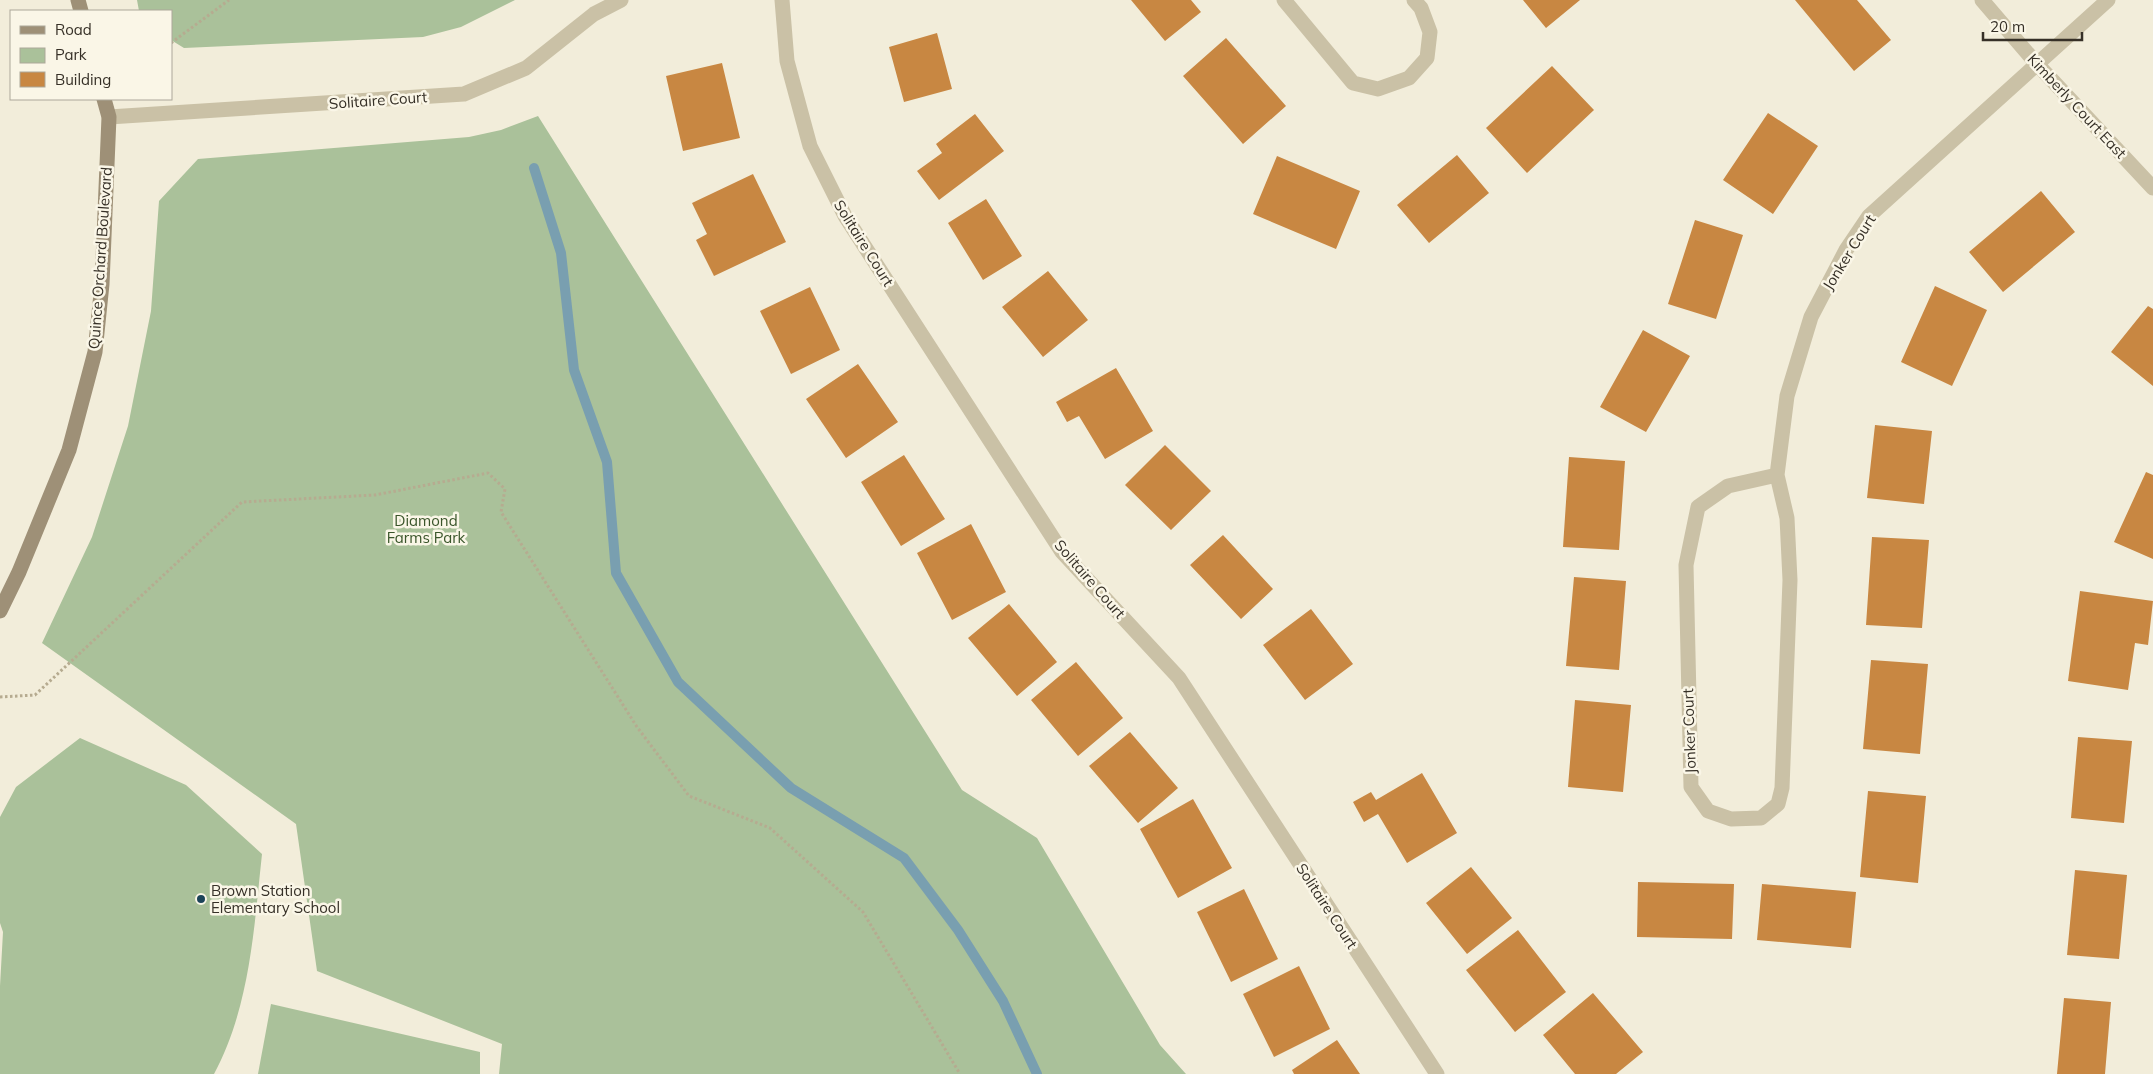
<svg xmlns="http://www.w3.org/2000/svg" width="2153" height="1074" font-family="Mulish,sans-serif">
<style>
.green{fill:#aac19a}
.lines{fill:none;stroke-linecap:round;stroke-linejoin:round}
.stream{stroke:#799fb0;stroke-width:10}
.building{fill:#c88742}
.path{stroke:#b6ab90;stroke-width:3;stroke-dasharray:2.5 2.5;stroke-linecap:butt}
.street{stroke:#cac1a6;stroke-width:15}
.secondary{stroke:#9e9077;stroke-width:15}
.poi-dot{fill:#1c4459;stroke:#faf6e7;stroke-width:2}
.labels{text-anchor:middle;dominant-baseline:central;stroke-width:5;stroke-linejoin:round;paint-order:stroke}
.street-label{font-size:15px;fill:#363027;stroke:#faf6e7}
.park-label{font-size:15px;fill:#3a552a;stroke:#faf6e7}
.poi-label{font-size:15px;fill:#363027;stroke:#faf6e7;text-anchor:start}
</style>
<rect width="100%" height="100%" fill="#f2edda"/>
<path class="green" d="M 137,0 L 515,0 L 461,27 L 423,37 L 184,48 L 171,40 L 171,11 L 139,11 Z
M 538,116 L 962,790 L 1037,838 L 1160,1045 L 1186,1074 L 499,1074 L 502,1044 L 317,971 L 296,824 L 42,643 L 92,537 L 128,426 L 151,311 L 159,201 L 198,159 L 469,137 L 501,130 Z
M 80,738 L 186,785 L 262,854 C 254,928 250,1007 214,1074 L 0,1074 L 0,986 L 3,932 L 0,923 L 0,817 L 16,787 Z
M 271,1004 L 480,1052 L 480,1074 L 258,1074 Z"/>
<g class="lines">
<path class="stream" d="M 534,168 L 561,253 L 574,370 L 607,462 L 616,573 L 678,682 L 791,788 L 904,858 L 958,930 L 1003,1001 L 1037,1074"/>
</g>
<path class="building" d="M 1131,0 L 1191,0 L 1201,12 L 1165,41 Z
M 1523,0 L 1580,0 L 1546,28 Z
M 1795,0 L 1857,0 L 1891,40 L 1854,71 Z
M 937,33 L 952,89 L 904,102 L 889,47 Z
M 1226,38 L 1286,106 L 1243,144 L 1183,76 Z
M 722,63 L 740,138 L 683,151 L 666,76 Z
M 1552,66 L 1594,110 L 1527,173 L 1486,128 Z
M 1768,113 L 1818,146 L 1773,214 L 1723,180 Z
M 975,114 L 1004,151 L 939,200 L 917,171 L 942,153 L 936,144 Z
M 1457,155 L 1489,193 L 1429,243 L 1397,205 Z
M 1277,156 L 1360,191 L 1336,249 L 1253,214 Z
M 753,174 L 786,242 L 714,276 L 696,240 L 707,234 L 692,203 Z
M 2041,191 L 2075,232 L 2003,292 L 1969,252 Z
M 986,199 L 1022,256 L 983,280 L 948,223 Z
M 1695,220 L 1743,235 L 1716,319 L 1668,304 Z
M 1048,271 L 1088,320 L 1043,357 L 1002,307 Z
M 1935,286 L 1987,310 L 1952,386 L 1901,362 Z
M 810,287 L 840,350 L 791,374 L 760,311 Z
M 2148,306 L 2153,309 L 2153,386 L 2111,352 Z
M 1643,330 L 1690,356 L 1646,432 L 1600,407 Z
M 858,364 L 898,422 L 846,458 L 806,399 Z
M 1116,368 L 1153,431 L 1105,459 L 1079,416 L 1067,422 L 1056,402 Z
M 1875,425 L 1932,431 L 1924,504 L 1867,498 Z
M 1165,445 L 1211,491 L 1171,530 L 1125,485 Z
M 904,455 L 945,519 L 901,546 L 861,482 Z
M 1569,457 L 1625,461 L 1619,550 L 1563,547 Z
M 2146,472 L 2153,475 L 2153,559 L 2114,542 Z
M 971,524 L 1006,592 L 952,620 L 917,553 Z
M 1223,535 L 1273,589 L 1241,619 L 1190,565 Z
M 1872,537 L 1929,540 L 1922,628 L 1866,625 Z
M 1574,577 L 1626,581 L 1619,670 L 1566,666 Z
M 2080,591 L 2153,601 L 2148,645 L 2135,643 L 2128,690 L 2068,681 Z
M 1009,604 L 1057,662 L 1017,696 L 968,638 Z
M 1311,609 L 1353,664 L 1305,700 L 1263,645 Z
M 1871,660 L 1928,664 L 1920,754 L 1863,749 Z
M 1076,662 L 1123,718 L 1078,756 L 1031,700 Z
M 1575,700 L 1631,705 L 1623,792 L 1568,787 Z
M 1130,732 L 1178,788 L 1138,823 L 1089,766 Z
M 2078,737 L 2132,741 L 2124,823 L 2071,818 Z
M 1422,773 L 1457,833 L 1407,863 L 1378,814 L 1364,822 L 1353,802 L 1371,792 L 1376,800 Z
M 1868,791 L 1926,796 L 1918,883 L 1860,877 Z
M 1193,799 L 1232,868 L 1178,898 L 1140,829 Z
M 1471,867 L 1512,918 L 1467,954 L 1426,903 Z
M 2075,870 L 2127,875 L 2119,959 L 2067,955 Z
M 1638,882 L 1734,884 L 1732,939 L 1637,937 Z
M 1762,884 L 1856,892 L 1851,948 L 1757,940 Z
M 1244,889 L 1278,959 L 1231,982 L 1197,912 Z
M 1518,930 L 1566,992 L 1515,1032 L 1466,970 Z
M 1299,966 L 1330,1029 L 1274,1057 L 1243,994 Z
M 1593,993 L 1643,1052 L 1616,1074 L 1575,1074 L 1543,1035 Z
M 2064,998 L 2111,1002 L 2105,1074 L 2057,1074 Z
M 1337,1040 L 1360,1074 L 1294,1074 L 1292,1070 Z"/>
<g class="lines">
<path class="path" d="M 171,43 L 229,0
M 0,697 L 35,695 L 242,502 L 375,495 L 488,473 L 505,489 L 501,512 L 637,727 L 689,796 L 770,828 L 863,912 L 960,1074"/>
<path class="street" d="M 782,0 L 787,61 L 810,146 L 845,216 L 1062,552 L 1179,678 L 1437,1074
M 1284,0 L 1353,83 L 1378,89 L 1409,78 L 1427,58 L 1430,32 L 1421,8 L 1414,0
M 1982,0 L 2036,63 L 2153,188
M 109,117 L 464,94 L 526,68 L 594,14 L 621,0
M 1777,475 L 1728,486 L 1698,507 L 1686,565 L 1691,787 L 1708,811 L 1731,819 L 1761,818 L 1778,804 L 1782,788 L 1790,580 L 1787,518 L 1777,475 L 1787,396 L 1811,317 L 1846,250 L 1869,216 L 2108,0"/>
<path class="secondary" d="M 78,0 L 81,11
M 0,611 L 19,572 L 69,450 L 95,352 L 102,284 L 109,117 L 104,99"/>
</g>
<circle class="poi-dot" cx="201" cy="899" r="5"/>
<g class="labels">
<g class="street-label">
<text transform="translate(378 100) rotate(-4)">Solitaire Court</text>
<text transform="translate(2077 106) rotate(47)">Kimberly Court East</text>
<text transform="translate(864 243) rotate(58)">Solitaire Court</text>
<text transform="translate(1849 252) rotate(-58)">Jonker Court</text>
<text transform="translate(100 258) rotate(-86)">Quince Orchard Boulevard</text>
<text transform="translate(1090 579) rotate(49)">Solitaire Court</text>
<text transform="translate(1689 731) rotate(-92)">Jonker Court</text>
<text transform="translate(1327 906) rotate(57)">Solitaire Court</text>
</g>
<g class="park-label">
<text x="426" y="520">Diamond<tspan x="426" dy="17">Farms Park</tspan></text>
</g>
<g class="poi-label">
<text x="211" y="890">Brown Station<tspan x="211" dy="17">Elementary School</tspan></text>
</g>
</g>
<rect x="10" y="10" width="162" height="90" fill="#faf6e7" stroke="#aca79a"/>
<rect x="20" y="26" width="25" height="8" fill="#9e9077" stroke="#aca79a"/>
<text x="55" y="35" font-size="15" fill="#363027">Road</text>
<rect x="20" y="48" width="25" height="15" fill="#aac19a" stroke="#aca79a"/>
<text x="55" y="60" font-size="15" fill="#363027">Park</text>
<rect x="20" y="72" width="25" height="15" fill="#c88742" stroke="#aca79a"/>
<text x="55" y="85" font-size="15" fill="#363027">Building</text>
<path d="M1983 32v8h99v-8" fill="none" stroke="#363027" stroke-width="2.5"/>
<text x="1990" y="32" font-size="15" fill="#363027" stroke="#faf6e7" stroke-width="4" paint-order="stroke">20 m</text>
</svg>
